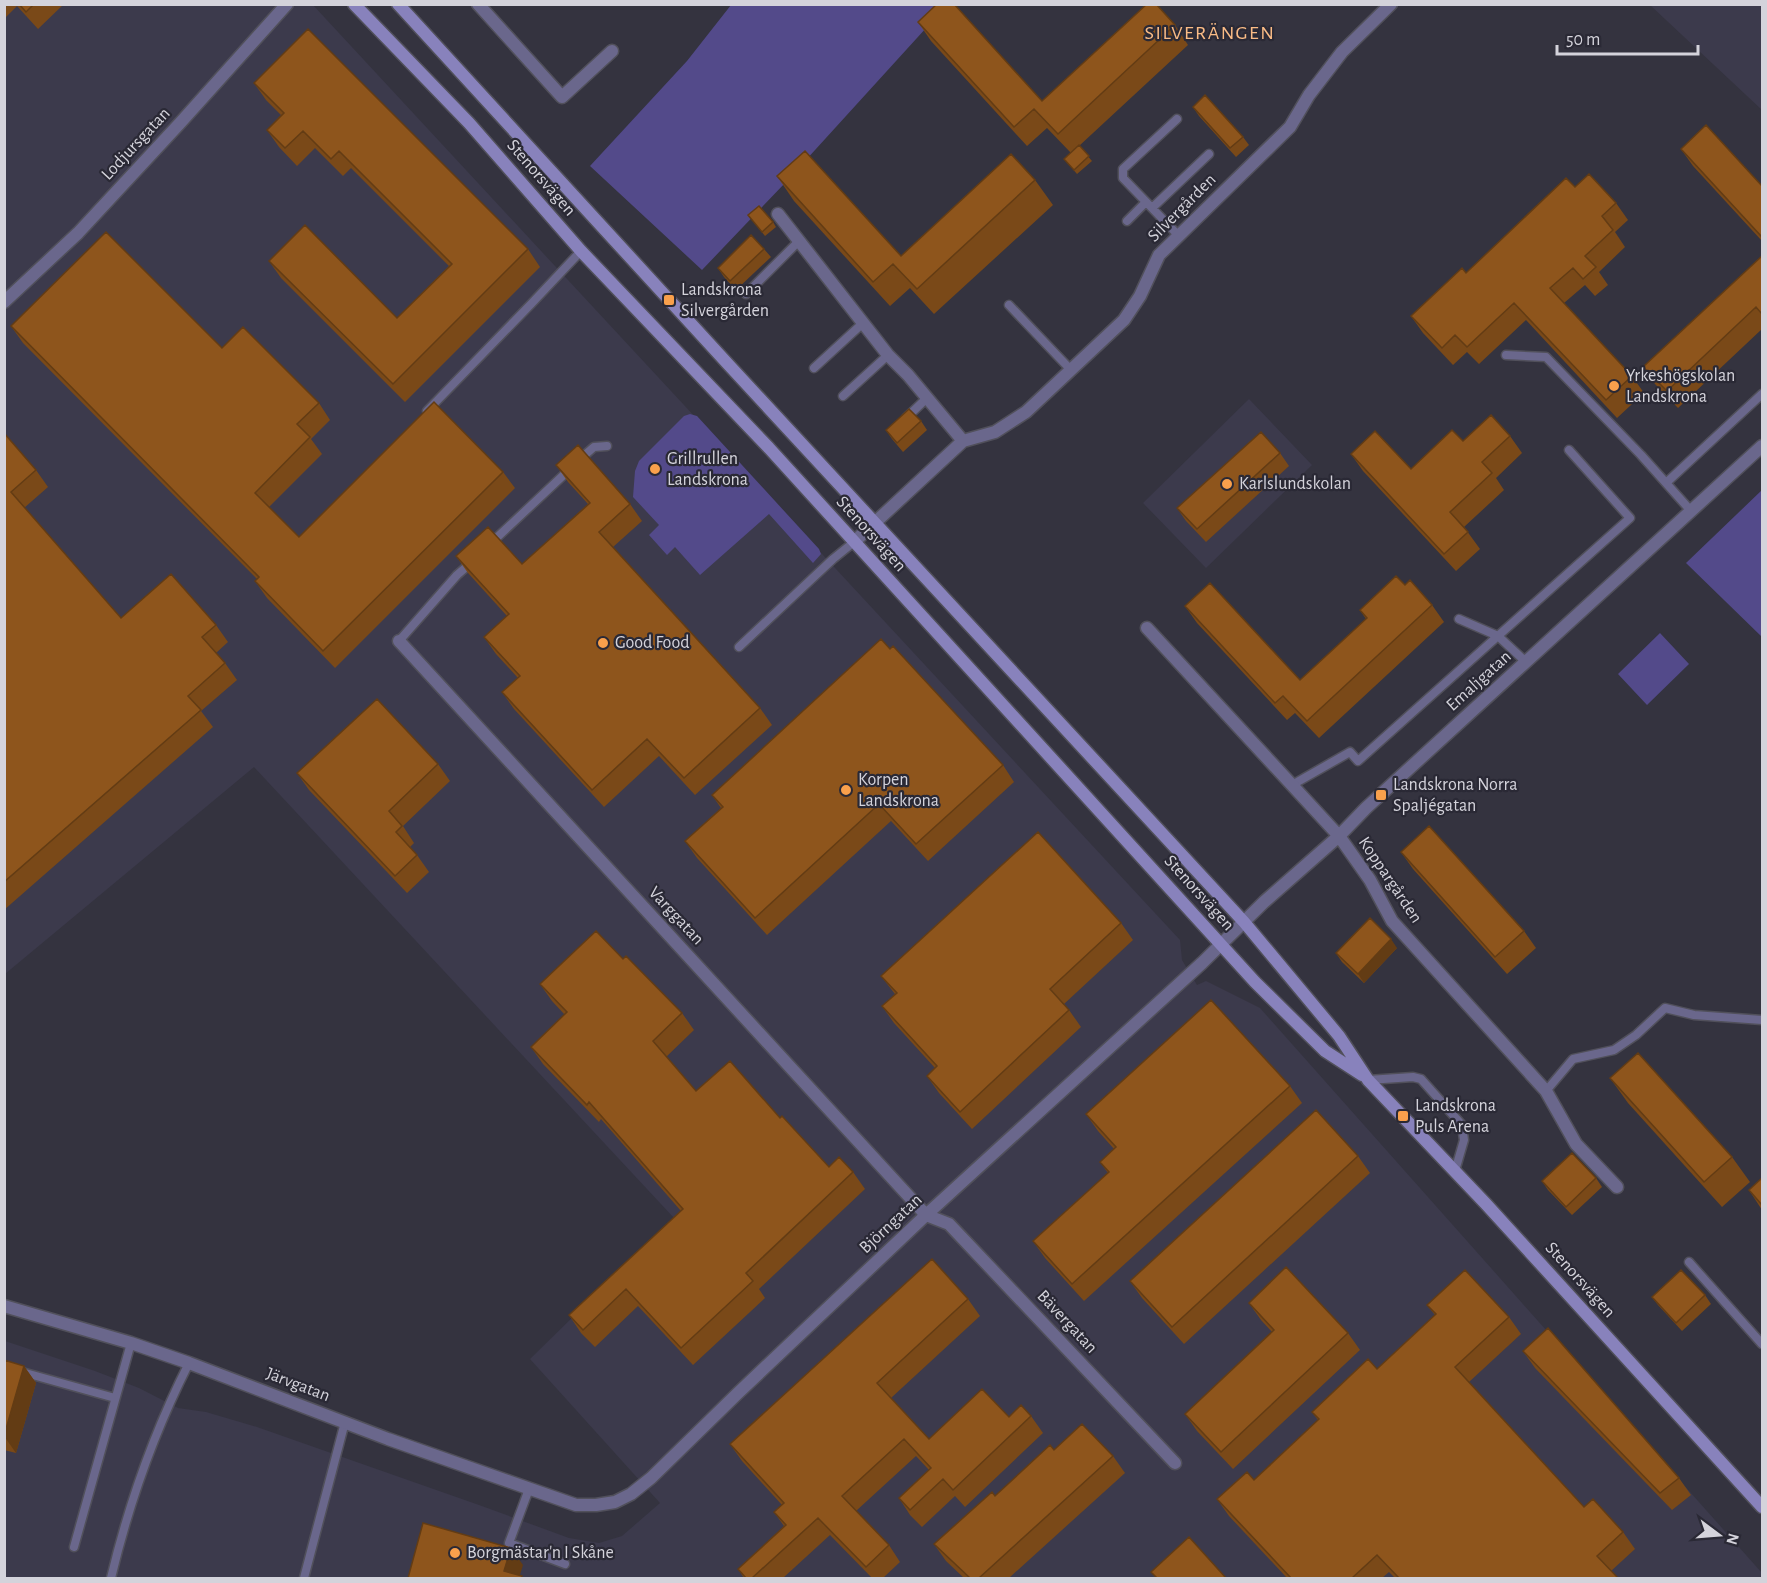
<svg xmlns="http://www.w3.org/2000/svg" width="1767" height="1583" font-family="'Alegreya Sans',sans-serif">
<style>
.built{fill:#3c3a4c}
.green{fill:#534a8a}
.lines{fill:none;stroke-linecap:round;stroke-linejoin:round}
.lane-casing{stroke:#51505b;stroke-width:11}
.street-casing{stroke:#51505b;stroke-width:15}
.secondary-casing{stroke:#51505b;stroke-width:15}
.lane{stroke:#6a678c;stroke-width:8}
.street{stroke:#6a678c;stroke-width:12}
.secondary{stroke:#8882bc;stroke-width:12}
.wall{fill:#7a4918}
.shaded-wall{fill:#633c14}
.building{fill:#8e551c;stroke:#633c14;stroke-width:1.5}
.poi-dot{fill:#f9a04c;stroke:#2a2935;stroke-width:2}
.labels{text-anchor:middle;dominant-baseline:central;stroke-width:4.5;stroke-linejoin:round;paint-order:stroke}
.street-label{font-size:18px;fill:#d4d3db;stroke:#2a2935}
.poi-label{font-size:18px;fill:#d4d3db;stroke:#2a2935;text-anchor:start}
.neighbourhood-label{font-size:20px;letter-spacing:1.5px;fill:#fabc86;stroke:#2a2935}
</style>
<rect width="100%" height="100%" fill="#34333f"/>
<path class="built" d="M 5,5 L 313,5 L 1180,940 L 1182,960 L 1197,985 L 1206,981 L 1260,1008 L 1762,1573 L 1762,1578 L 5,1578 L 5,1341 L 95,1371 L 139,1388 L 178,1408 L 206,1412 L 257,1427 L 479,1505 L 569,1538 L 599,1543 L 622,1536 L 660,1503 L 530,1359 L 674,1218 L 254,767 L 5,974 Z
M 1650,5 L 1762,5 L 1762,110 Z
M 1249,399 L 1312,465 L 1206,568 L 1143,503 Z"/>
<path class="green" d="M 731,5 L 947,5 L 785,183 L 702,270 L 590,166 L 687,61 Z
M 690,414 L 697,416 L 819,549 L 821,554 L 813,563 L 769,514 L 700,575 L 675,547 L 667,555 L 649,535 L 659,525 L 633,497 L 635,471 L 639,461 L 684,416 Z
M 1762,490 L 1762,637 L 1686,563 Z
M 1660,633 L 1689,664 L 1647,705 L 1618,674 Z"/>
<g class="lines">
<defs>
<path id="lane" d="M 1177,119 L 1123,169 L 1123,178 L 1179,236
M 1152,208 L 1209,154
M 1127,221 L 1146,202
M 746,294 L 799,241
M 1009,305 L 1071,370
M 1506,355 L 1546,357 L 1641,455 L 1691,511
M 814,368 L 863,323
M 843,396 L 888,355
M 427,411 L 532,303 L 581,251
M 906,418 L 927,398
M 579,460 L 594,447 L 607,446
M 1666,483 L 1762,394
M 490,544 L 570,469
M 1459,619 L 1498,636 L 1526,662
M 399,641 L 457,575 L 472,562
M 739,647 L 833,559 L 854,542
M 1292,785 L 1350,752 L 1358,761 L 1630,518 L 1569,450
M 1368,1080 L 1413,1077 L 1421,1079 L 1462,1125 L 1464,1140 L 1455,1171
M 1546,1091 L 1573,1059 L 1614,1050 L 1636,1035 L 1665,1008 L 1694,1015 L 1762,1020
M 1689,1262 L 1762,1344
M 4,1367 L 115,1398
M 529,1489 L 509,1543 L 565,1564
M 74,1547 L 131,1343
M 111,1578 C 129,1503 154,1432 189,1363
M 304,1578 L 345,1422"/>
<path id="street" d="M 478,4 L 562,97 L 612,51
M 778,214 L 888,355 L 908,375 L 963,441
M 4,302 L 78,233 L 181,122 L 287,4
M 854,542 L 963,441 L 995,432 L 1026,412 L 1124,320 L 1140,296 L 1159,255 L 1290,127 L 1309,95 L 1342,52 L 1391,4
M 1147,628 L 1339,836 L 1370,880 L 1392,921 L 1546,1091 L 1576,1144 L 1617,1187
M 399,641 L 926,1215 L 949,1224 L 1175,1463
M 4,1306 L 131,1343 L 189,1363 L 388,1439 L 576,1505 L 596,1505 L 615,1502 L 631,1494 L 651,1478 L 738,1393 L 926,1215 L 1202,963 L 1264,902 L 1339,836 L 1366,808 L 1762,446"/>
<path id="secondary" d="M 354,4 L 469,123 L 581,251 L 769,448 L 1255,982 L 1325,1051 L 1362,1075
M 398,4 L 727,363 L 1244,922 L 1339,1036 L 1368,1080 L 1486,1204 L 1762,1507"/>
</defs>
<use href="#lane" class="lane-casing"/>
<use href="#street" class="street-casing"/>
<use href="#secondary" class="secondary-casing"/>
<use href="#lane" class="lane"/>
<use href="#street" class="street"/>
<use href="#secondary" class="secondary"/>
</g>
<path class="wall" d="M 4,4 L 64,4 L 38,29 L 17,6 L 6,17 L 4,16 Z
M 918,22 L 1042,101 L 1175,25 L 1188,45 L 1079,146 L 1092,161 L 1077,174 L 1064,159 L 1071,153 L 1047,128 L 1027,146 L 931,41 Z
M 254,83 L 528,249 L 540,267 L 405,402 L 281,278 L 269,261 L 397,318 L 449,266 L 351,168 L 343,176 L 315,148 L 297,166 L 279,147 L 267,130 L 281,115 L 266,100 Z
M 1193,107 L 1243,137 L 1249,145 L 1236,157 L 1199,116 Z
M 1681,149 L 1762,186 L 1762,241 L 1693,166 Z
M 777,176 L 901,256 L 1035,180 L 1053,205 L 934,314 L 910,288 L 890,306 L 794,201 Z
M 1575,187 L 1616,203 L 1628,220 L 1615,232 L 1625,247 L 1599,272 L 1608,285 L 1595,296 L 1585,285 L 1564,303 L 1632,376 L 1644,393 L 1617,418 L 1526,320 L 1479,364 L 1467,352 L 1453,365 L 1423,333 L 1411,316 Z
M 748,215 L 773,222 L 776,227 L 765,236 Z
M 764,249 L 771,257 L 736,290 L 724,277 L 718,268 Z
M 1762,256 L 1762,329 L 1678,408 L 1655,384 L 1643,367 Z
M 11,326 L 222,348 L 319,403 L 330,420 L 311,439 L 322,454 L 269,507 L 299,537 L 503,472 L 515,488 L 335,668 L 267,598 L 255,581 L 257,579 L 23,343 Z
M 921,421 L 927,430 L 903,452 L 892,439 L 886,430 Z
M 4,433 L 36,470 L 48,487 L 24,508 L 121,618 L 216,625 L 228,642 L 216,653 L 225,663 L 237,680 L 201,711 L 213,727 L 4,910 Z
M 1510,436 L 1522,453 L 1496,478 L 1504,490 L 1464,527 L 1480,549 L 1456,571 L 1363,471 L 1351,454 L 1411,469 L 1463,441 Z
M 1280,453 L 1289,466 L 1206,542 L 1186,521 L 1177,508 Z
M 556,465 L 630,504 L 642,521 L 613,547 L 760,708 L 772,725 L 695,795 L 659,756 L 604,807 L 514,709 L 502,692 L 518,678 L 496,654 L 484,637 L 507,616 L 468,573 L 456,556 L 522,564 L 588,504 L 568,482 Z
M 1405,585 L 1432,605 L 1444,622 L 1319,738 L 1295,713 L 1287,720 L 1197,623 L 1185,606 L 1300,680 L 1366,619 L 1360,610 Z
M 438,764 L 450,781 L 403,826 L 414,843 L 410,847 L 417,855 L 429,872 L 407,893 L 309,790 L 297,773 Z
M 1003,765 L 1014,782 L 928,861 L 891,821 L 767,935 L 697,858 L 685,841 L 721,808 L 712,795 Z
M 1401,852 L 1524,931 L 1536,948 L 1507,974 L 1413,869 Z
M 1121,923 L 1133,940 L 1064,1004 L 1069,1010 L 1081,1027 L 972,1129 L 939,1093 L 927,1076 L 935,1068 L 894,1023 L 882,1006 L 895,994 L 881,976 Z
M 1397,948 L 1364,983 L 1342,962 L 1336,953 Z
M 623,959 L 682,1013 L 694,1030 L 666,1057 L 696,1091 L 780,1118 L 829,1167 L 853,1172 L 865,1189 L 759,1289 L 765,1298 L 693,1365 L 638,1306 L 595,1347 L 581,1333 L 569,1315 L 681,1211 L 601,1119 L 599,1122 L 543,1064 L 531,1047 L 565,1015 L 552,1001 L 540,984 Z
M 1610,1078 L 1732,1157 L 1750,1182 L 1722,1207 L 1628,1103 Z
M 1290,1086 L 1302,1103 L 1084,1301 L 1045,1258 L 1033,1241 L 1108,1173 L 1100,1162 L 1114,1149 L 1098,1131 L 1086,1114 Z
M 1358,1156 L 1370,1173 L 1184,1344 L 1142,1298 L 1130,1281 Z
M 1596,1178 L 1602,1187 L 1572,1215 L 1548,1190 L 1542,1181 Z
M 1762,1178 L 1762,1210 L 1749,1190 Z
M 1705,1295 L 1711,1304 L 1682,1331 L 1658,1305 L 1652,1297 Z
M 968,1299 L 980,1316 L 891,1398 L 929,1439 L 1009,1417 L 1031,1416 L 1043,1433 L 965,1507 L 955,1496 L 922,1527 L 910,1515 L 899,1498 L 929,1470 L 916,1456 L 856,1511 L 889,1545 L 900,1562 L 883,1578 L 872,1578 L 830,1535 L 783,1578 L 744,1578 L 738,1569 L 784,1526 L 774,1512 L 782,1505 L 742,1461 L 730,1444 Z
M 1249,1303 L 1348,1333 L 1360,1350 L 1233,1469 L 1197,1431 L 1185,1414 L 1272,1332 L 1261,1320 Z
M 1427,1305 L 1509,1317 L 1521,1334 L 1469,1382 L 1584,1507 L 1623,1532 L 1635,1549 L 1611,1571 L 1618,1578 L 1395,1578 L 1389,1572 L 1382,1578 L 1287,1578 L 1229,1516 L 1217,1499 L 1254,1480 L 1318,1420 L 1312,1412 L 1377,1369 L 1435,1315 Z
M 1523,1351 L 1679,1478 L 1691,1495 L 1672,1510 L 1535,1368 Z
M 4,1360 L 24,1366 L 36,1383 L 16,1453 L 4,1450 Z
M 1054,1450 L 1113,1456 L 1125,1473 L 1009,1578 L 964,1578 L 946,1561 L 934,1544 Z"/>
<path class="shaded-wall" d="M 1391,939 L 1397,948 L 1364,983 L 1358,974 Z
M 24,1366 L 36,1383 L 16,1453 L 4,1436 Z
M 511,1548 L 523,1565 L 519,1578 L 504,1571 Z"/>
<path class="building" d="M 19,4 L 34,4 L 26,12 Z
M 937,4 L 954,4 L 1042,101 L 1147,4 L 1156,4 L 1175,25 L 1058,134 L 1034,109 L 1014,127 L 918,22 Z
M 308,29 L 528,249 L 393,384 L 269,261 L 305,225 L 397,318 L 452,264 L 339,151 L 331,159 L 303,131 L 285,148 L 267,130 L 284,113 L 254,83 Z
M 1205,95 L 1243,137 L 1230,148 L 1193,107 Z
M 1706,125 L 1762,186 L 1762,237 L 1681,149 Z
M 1079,145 L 1089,156 L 1074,170 L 1064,159 Z
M 805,151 L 901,256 L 1011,154 L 1035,180 L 917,289 L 893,264 L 873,282 L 777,176 Z
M 1589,174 L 1616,203 L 1602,216 L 1613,230 L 1585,256 L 1596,267 L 1583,279 L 1573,268 L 1550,288 L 1632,376 L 1606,400 L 1514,303 L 1467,347 L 1455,335 L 1442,348 L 1411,316 L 1462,268 L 1466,273 L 1566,178 L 1575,187 Z
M 759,206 L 773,222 L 762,232 L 748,215 Z
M 106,232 L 222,348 L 243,327 L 319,403 L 297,424 L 310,437 L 255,493 L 299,537 L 434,402 L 503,472 L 323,651 L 255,581 L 259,577 L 11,326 Z
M 751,235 L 764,249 L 730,281 L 718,268 Z
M 1762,256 L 1762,314 L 1756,307 L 1667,391 L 1643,367 Z
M 909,409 L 921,421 L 897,443 L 886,430 Z
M 1491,415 L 1510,436 L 1482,462 L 1492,473 L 1450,512 L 1468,532 L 1444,554 L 1351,454 L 1375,431 L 1411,469 L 1452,430 L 1463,441 Z
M 1261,432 L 1280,453 L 1197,529 L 1177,508 Z
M 4,433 L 36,470 L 11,492 L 121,618 L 171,574 L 216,625 L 202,637 L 225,663 L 188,696 L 201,710 L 4,882 Z
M 578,445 L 630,504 L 599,532 L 760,708 L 684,778 L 647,739 L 592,790 L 502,692 L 520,676 L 484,637 L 509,614 L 456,556 L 488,527 L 522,564 L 590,503 L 556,465 Z
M 1396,576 L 1405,585 L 1410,580 L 1432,605 L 1307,721 L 1283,696 L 1275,703 L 1185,606 L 1210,583 L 1300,680 L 1367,618 L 1360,610 Z
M 881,639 L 890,649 L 893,646 L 1003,765 L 916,844 L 879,804 L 755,918 L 685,841 L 723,807 L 712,795 Z
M 377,699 L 438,764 L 389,811 L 402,826 L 396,832 L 417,855 L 395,876 L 297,773 Z
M 1429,826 L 1524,931 L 1495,957 L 1401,852 Z
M 1038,832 L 1121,923 L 1050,989 L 1069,1010 L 960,1112 L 927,1076 L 937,1066 L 882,1006 L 897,993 L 881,976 Z
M 1370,918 L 1391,939 L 1358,974 L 1336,953 Z
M 596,931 L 623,959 L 626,956 L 682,1013 L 653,1041 L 696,1091 L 730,1061 L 780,1118 L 782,1116 L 829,1167 L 839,1157 L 853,1172 L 746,1273 L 753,1281 L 681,1348 L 626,1289 L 583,1330 L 569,1315 L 683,1209 L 589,1102 L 587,1105 L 531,1047 L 567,1012 L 540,984 Z
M 1211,1000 L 1290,1086 L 1072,1284 L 1033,1241 L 1109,1172 L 1100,1162 L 1116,1147 L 1086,1114 Z
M 1638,1053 L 1732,1157 L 1704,1182 L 1610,1078 Z
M 1316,1110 L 1358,1156 L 1172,1327 L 1130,1281 Z
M 1572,1153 L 1596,1178 L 1566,1207 L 1542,1181 Z
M 1762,1178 L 1762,1205 L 1749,1190 Z
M 932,1259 L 968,1299 L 877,1383 L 929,1439 L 982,1389 L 1009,1417 L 1021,1405 L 1031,1416 L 953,1490 L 943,1479 L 910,1510 L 899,1498 L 931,1468 L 904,1439 L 842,1496 L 889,1545 L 866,1567 L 818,1518 L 752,1578 L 746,1578 L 738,1569 L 786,1525 L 774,1512 L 784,1503 L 730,1444 Z
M 1286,1267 L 1348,1333 L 1221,1452 L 1185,1414 L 1274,1330 L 1249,1303 Z
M 1465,1270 L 1509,1317 L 1455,1367 L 1584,1507 L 1593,1499 L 1623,1532 L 1597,1556 L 1618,1578 L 1399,1578 L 1377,1555 L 1352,1578 L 1291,1578 L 1217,1499 L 1247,1472 L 1254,1480 L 1319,1419 L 1312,1412 L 1368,1359 L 1377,1369 L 1436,1314 L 1427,1305 Z
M 1681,1270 L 1705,1295 L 1676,1323 L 1652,1297 Z
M 1548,1328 L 1679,1478 L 1660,1493 L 1523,1351 Z
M 4,1360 L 24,1366 L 4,1436 Z
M 1082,1424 L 1113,1456 L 979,1578 L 970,1578 L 934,1544 L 992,1492 L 995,1496 L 1050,1445 L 1054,1450 Z
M 423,1523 L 511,1548 L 504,1571 L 522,1576 L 521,1578 L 408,1578 Z
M 1189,1537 L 1226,1578 L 1157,1578 L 1151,1572 Z"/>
<g class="poi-dot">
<rect x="663" y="294" width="12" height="12" rx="3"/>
<circle cx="1614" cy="386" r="6"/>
<circle cx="655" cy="469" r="6"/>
<circle cx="1227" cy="484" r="6"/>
<circle cx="603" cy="643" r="6"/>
<circle cx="846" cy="790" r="6"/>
<rect x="1375" y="789" width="12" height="12" rx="3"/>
<rect x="1397" y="1110" width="12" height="12" rx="3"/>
<circle cx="455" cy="1553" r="6"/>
</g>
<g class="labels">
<g class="street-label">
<text transform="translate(136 144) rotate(-47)">Lodjursgatan</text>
<text transform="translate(541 178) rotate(49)">Stenorsvägen</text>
<text transform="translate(1182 208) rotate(-45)">Silvergården</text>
<text transform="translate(871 534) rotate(48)">Stenorsvägen</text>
<text transform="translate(1479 681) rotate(-42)">Emaljgatan</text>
<text transform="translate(1390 880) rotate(56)">Koppargården</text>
<text transform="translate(1199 893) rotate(48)">Stenorsvägen</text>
<text transform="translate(676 916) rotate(47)">Varggatan</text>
<text transform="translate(891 1224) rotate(-43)">Björngatan</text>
<text transform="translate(1580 1280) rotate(48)">Stenorsvägen</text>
<text transform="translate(1067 1322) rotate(47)">Bävergatan</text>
<text transform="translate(298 1385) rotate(21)">Järvgatan</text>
</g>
<g class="poi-label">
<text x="681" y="290">Landskrona<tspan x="681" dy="21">Silvergården</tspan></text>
<text x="1626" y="376">Yrkeshögskolan<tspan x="1626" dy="21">Landskrona</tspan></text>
<text x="667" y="459">Grillrullen<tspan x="667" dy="21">Landskrona</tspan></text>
<text x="1239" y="484">Karlslundskolan</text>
<text x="615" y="643">Good Food</text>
<text x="858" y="780">Korpen<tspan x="858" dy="21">Landskrona</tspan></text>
<text x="1393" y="785">Landskrona Norra<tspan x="1393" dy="21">Spaljégatan</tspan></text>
<text x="1415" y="1106">Landskrona<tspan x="1415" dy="21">Puls Arena</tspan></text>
<text x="467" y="1553">Borgmästar'n I Skåne</text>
</g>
<g class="neighbourhood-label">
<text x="1210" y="33">SILVERÄNGEN</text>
</g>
</g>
<rect width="1767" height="1583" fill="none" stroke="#d4d3db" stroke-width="12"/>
<g transform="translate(1719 1535) rotate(106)" stroke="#2a2935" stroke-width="4.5" paint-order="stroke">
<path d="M0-4.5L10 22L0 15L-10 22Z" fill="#d4d3db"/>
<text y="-9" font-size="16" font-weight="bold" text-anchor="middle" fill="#d4d3db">N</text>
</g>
<path d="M1557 45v9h141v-9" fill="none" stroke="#d4d3db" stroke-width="3"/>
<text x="1566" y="45" font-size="18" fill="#d4d3db" stroke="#2a2935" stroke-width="4.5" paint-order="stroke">50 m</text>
</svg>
